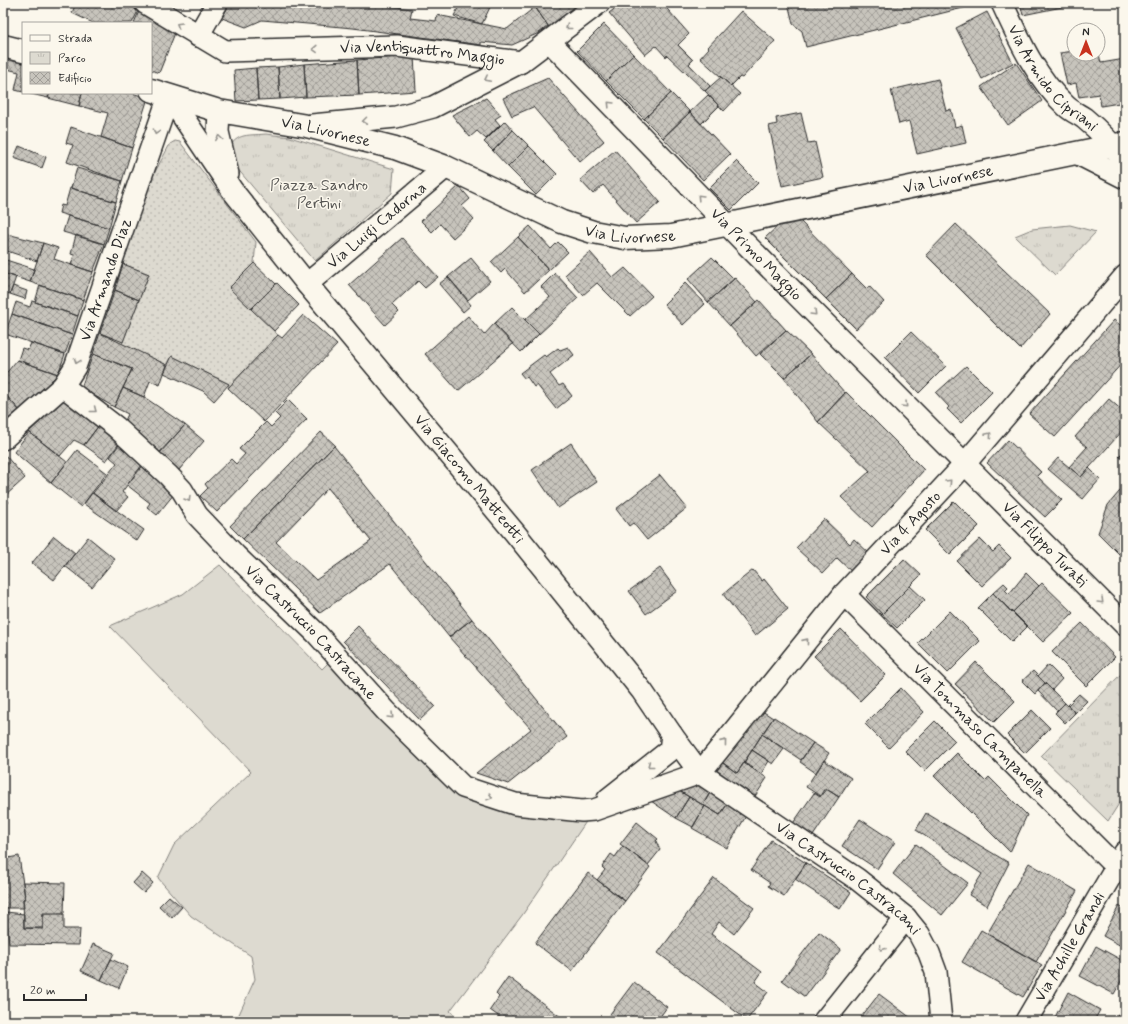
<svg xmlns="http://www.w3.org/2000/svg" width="1128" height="1024" font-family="Mynerve,sans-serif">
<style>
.grass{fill:#dddad0;stroke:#84827e}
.park{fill:url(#park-tufts);stroke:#84827e}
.garden{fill:url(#garden-dots);stroke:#84827e}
.building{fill:url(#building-cross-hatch);stroke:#2b2b2b;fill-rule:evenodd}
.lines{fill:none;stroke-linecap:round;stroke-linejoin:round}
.minor-casing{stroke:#2b2b2b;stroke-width:24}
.major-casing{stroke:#2b2b2b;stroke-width:25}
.minor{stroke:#fbf7ec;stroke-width:21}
.major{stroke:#fbf7ec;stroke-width:22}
.oneway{stroke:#93918c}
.labels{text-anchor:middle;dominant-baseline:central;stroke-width:3;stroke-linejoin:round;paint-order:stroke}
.street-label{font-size:16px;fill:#2b2b2b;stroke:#fbf7ec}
.park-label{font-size:16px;fill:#585754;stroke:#fbf7ec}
</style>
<defs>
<pattern id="park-tufts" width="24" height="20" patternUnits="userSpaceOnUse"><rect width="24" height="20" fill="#dddad0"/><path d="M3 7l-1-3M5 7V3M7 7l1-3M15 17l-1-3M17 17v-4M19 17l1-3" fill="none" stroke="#bebbb3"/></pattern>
<pattern id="garden-dots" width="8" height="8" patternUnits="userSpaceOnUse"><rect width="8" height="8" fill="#dddad0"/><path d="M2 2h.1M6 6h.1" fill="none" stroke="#bebbb3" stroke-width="1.8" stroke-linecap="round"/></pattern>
<pattern id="building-cross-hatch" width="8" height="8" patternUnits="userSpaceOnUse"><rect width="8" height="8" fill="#c7c4bc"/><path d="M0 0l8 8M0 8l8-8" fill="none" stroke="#a29f99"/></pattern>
</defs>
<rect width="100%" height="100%" fill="#fbf7ec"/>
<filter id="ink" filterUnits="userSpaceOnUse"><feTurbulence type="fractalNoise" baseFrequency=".025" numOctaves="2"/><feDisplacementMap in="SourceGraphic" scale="8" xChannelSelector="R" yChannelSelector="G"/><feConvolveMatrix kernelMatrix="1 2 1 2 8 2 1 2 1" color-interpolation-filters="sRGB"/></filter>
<g filter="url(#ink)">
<path class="grass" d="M 220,565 L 322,669 L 336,655 L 463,787 L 594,810 L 523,914 L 450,1011 L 462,1021 L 236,1021 L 255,979 L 251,956 L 191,916 L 158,878 L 174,845 L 251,772 L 110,626 L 183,594 Z"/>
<path class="park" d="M 266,134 L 290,137 L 394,169 L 392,193 L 315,261 L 225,154 C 237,132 244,136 266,134 Z
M 1070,225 L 1096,232 L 1055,275 L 1015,236 L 1032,229 Z
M 1125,670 L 1125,794 L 1108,821 L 1041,756 Z"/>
<path class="garden" d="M 175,141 L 180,142 L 256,242 L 254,263 L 230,288 L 278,335 L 228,388 L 229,384 L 172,356 L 167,365 L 122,344 L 149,274 L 123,264 L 141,198 L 170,144 Z"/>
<path class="building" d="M 76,3 L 135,3 L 140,7 L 132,23 L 93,23 L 72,13 Z
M 230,3 L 388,3 L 388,6 L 412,9 L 410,18 L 436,21 L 437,15 L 507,29 L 535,7 L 548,26 L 539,33 L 512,45 L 481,42 L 481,45 L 353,28 L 262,20 L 246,27 L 222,18 Z
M 449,3 L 492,3 L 482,24 L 454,16 L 458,8 Z
M 540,3 L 582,3 L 549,27 L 535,7 Z
M 622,3 L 662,3 L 689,34 L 678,45 L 693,60 L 689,64 L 710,86 L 705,91 L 667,55 L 666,57 L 656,46 L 645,55 L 609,13 Z
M 803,3 L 983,3 L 806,47 L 802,31 L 793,24 L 789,7 Z
M 1020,3 L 1062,3 L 1062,7 L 1023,15 Z
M 140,9 L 175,33 L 159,73 L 151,70 L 151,23 L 134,23 Z
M 741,11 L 775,41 L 742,78 L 740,77 L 731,86 L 700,58 L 709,48 L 708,47 Z
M 987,12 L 1013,63 L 982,79 L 956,28 Z
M 604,24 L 633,54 L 606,81 L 577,51 Z
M 1098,49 L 1101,63 L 1125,59 L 1125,102 L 1101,106 L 1099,94 L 1079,97 L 1076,83 L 1067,85 L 1060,53 L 1074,51 L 1074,54 L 1098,54 Z
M 633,54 L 671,93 L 644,119 L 606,81 Z
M 414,56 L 416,91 L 359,95 L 357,60 Z
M 3,57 L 23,62 L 23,92 L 15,90 L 19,72 L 3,68 Z
M 357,60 L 359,95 L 306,97 L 304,64 Z
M 1016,63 L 1042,101 L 1008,125 L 981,87 Z
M 304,64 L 306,97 L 280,99 L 278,67 Z
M 278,67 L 280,99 L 258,100 L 256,68 Z
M 256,68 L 258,100 L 236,101 L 234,70 Z
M 721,77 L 740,94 L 724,111 L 705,91 Z
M 548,78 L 604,141 L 580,162 L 533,107 L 512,116 L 503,98 Z
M 938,79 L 946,111 L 951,109 L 955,127 L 962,125 L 966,143 L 917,154 L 909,121 L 899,124 L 891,90 Z
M 27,93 L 50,93 L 48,98 Z
M 50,93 L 82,93 L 79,106 L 48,98 Z
M 82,93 L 132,93 L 148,98 L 132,148 L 101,137 L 108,113 L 79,106 Z
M 671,93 L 690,112 L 663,138 L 644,119 Z
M 708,95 L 719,106 L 701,124 L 690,112 Z
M 486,98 L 501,115 L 495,119 L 500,125 L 486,139 L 477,131 L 470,137 L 452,115 Z
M 690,112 L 730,154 L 703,180 L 663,138 Z
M 801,113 L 808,143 L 815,142 L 823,177 L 782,186 L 769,126 L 777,124 L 776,118 Z
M 505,121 L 513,130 L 493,151 L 484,142 Z
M 71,127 L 132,148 L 122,181 L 67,162 L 73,145 L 66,143 Z
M 513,130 L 529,146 L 508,167 L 493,151 Z
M 19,146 L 46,157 L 42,168 L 14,158 Z
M 529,146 L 557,174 L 536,195 L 508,167 Z
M 615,150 L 660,202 L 636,223 L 603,185 L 593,194 L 580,180 Z
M 736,161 L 758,183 L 731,210 L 709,188 Z
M 77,168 L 122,181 L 116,202 L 71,188 Z
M 459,186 L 470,199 L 462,206 L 474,219 L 453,238 L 440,224 L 432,232 L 421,221 Z
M 70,188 L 116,202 L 109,228 L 59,213 L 61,205 L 65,206 Z
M 68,216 L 109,228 L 104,244 L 63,232 Z
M 799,220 L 852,274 L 826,299 L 765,238 L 780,224 Z
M 956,224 L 1050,314 L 1020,349 L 926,255 Z
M 530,226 L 551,249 L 558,242 L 568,252 L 549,270 L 518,237 Z
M 3,233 L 7,234 L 4,250 L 3,249 Z
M 7,234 L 43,243 L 37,261 L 4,250 Z
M 76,235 L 104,244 L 93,272 L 71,265 L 74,255 L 71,254 Z
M 518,237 L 549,270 L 525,292 L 505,269 L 501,273 L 491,262 Z
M 402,238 L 438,277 L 425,288 L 418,281 L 392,305 L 399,312 L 385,325 L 349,285 Z
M 43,243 L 58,248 L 54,259 L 93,272 L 83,300 L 30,282 Z
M 590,252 L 613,278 L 625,268 L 652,296 L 630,316 L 597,283 L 583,295 L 565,275 Z
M 712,257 L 734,279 L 708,302 L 688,279 Z
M 471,258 L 490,281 L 468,300 L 448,277 Z
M 3,259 L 34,269 L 30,282 L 3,273 Z
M 254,263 L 276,284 L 251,309 L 229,288 Z
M 123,264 L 149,274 L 139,300 L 115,290 Z
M 3,273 L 16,277 L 10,294 L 3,292 Z
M 555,273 L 578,298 L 539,334 L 525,320 L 550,297 L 541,287 Z
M 852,274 L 867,289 L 869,286 L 884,302 L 856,329 L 826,299 Z
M 448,277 L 471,305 L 463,312 L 439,284 Z
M 735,278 L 757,302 L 730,326 L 708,302 Z
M 277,283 L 299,305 L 274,331 L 251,309 Z
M 685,283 L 705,304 L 683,325 L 664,304 Z
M 40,285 L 83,300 L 78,316 L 35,302 Z
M 13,286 L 27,291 L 25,299 L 10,294 Z
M 115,290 L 139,300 L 123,342 L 100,333 Z
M 759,300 L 786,330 L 756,356 L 730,326 Z
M 32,301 L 78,316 L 72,335 L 12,314 L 16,302 L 30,307 Z
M 512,307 L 539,334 L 521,352 L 494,324 Z
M 12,314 L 72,335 L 65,354 L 5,334 Z
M 303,315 L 337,345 L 264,422 L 228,388 L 278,335 L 282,338 Z
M 468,316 L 484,335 L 494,324 L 513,344 L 458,391 L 425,354 Z
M 1114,320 L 1125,329 L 1125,360 L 1055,437 L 1029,414 Z
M 786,330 L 811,354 L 784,378 L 760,354 Z
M 911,332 L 946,366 L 919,393 L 885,358 Z
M 100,333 L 167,365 L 160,385 L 150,381 L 144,397 L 123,388 L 132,369 L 93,354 Z
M 31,343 L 65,354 L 58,374 L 18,360 L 22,348 L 28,350 Z
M 568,347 L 574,355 L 550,374 L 559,386 L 563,384 L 572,396 L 556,409 L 537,385 L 534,387 L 527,377 L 525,379 L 520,373 L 544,355 L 546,357 L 558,348 L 560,350 Z
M 93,354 L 132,369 L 114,407 L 81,388 Z
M 811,354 L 845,393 L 818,422 L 784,378 Z
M 172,356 L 229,384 L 214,401 L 203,391 L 164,373 Z
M 17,360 L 58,374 L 21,412 L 3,392 L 3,377 Z
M 966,366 L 992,392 L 961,423 L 947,409 L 949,407 L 936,393 Z
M 123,388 L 144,397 L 185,425 L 160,452 L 125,422 L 123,425 L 128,414 L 114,407 Z
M 3,392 L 21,412 L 8,422 L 3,416 Z
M 846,392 L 924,470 L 872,527 L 841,497 L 870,471 L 818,422 Z
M 64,399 L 100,424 L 84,445 L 74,440 L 60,456 L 29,432 Z
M 1109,399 L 1125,413 L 1125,428 L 1081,477 L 1069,467 L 1087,447 L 1075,437 Z
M 288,400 L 307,419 L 217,512 L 200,496 L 208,488 L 205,484 L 231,459 L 236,464 L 245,454 L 239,449 L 266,422 L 271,427 L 280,418 L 275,413 Z
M 99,425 L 121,441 L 106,461 L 84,445 Z
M 185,425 L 204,441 L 179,470 L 160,453 Z
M 29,432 L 67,462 L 51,483 L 14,452 Z
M 321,432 L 335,445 L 243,539 L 230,526 Z
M 1008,440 L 1041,472 L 1037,476 L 1062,500 L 1045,517 L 987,463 Z
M 121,442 L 142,465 L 122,492 L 128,497 L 116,511 L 93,493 L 117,463 L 110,457 Z
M 571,443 L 597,482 L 558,508 L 532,470 Z
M 334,446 L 472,619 L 449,637 L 390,564 L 320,613 L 243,539 ZM 328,488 L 371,541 L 316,580 L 276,542 Z
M 77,450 L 107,473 L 81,507 L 51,483 Z
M 1125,450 L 1125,461 L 1119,456 Z
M 5,455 L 25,478 L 4,497 L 9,502 L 3,507 L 3,457 Z
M 1058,458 L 1081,477 L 1089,468 L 1100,479 L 1083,499 L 1048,469 Z
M 145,463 L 174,494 L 157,515 L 147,507 L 150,503 L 127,485 Z
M 660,475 L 687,508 L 647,540 L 633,523 L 629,526 L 616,509 Z
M 1125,485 L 1125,560 L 1098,533 L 1108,505 Z
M 92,493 L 144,530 L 137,541 L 84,504 Z
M 954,501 L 979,526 L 950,555 L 925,530 Z
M 824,519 L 850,544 L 854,539 L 870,554 L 853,573 L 837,558 L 823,573 L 796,548 Z
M 54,536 L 75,553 L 54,580 L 32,563 Z
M 88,537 L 115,559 L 92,587 L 65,566 Z
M 980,539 L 993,552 L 999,546 L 1011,558 L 982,586 L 957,561 Z
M 904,559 L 921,575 L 882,614 L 866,597 Z
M 660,568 L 677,591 L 646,614 L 629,591 Z
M 753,570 L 762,581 L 764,579 L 788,609 L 755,636 L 723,594 Z
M 1026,573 L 1039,586 L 1012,613 L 993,593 L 1004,583 L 1008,587 L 1005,590 L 1009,594 Z
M 1042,583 L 1073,613 L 1043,642 L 1013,612 Z
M 910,586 L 925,600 L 897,628 L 882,614 Z
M 993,593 L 1027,627 L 1012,642 L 978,608 Z
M 950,611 L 980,641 L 948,673 L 918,643 Z
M 472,619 L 567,737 L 508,784 L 476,773 L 531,729 L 449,637 Z
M 1082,623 L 1115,657 L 1086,686 L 1052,652 Z
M 358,626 L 435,706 L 420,720 L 343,641 Z
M 841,629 L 886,675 L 860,701 L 814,656 Z
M 976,662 L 1015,701 L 994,722 L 955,684 Z
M 1048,665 L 1062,679 L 1052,690 L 1038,676 Z
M 1033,671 L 1045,683 L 1035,694 L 1022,681 Z
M 1045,683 L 1065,703 L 1057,711 L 1038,691 Z
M 901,688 L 924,712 L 889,748 L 865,724 Z
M 1079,694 L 1087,701 L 1075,713 L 1068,705 Z
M 1065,703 L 1075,713 L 1065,723 L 1055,713 Z
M 759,709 L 773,718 L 737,773 L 719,760 Z
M 1032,710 L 1050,728 L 1025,753 L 1007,735 Z
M 774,717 L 813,743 L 801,760 L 762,734 Z
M 935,721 L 955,741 L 925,771 L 905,751 Z
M 762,734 L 784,749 L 773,764 L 752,750 Z
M 813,743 L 829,753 L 816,773 L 800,762 Z
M 752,750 L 769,761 L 761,774 L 744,763 Z
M 957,753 L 985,781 L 989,777 L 1027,815 L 1010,852 L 934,776 Z
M 717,759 L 737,773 L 744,763 L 767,778 L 752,801 L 709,772 Z
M 824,760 L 851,778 L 839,797 L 825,788 L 820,796 L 806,787 Z
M 699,782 L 712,789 L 703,805 L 676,789 Z
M 676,789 L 689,797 L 676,818 L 648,799 Z
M 712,789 L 730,800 L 720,815 L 703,805 Z
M 826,789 L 839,797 L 809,842 L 789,829 L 814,793 L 820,797 Z
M 689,797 L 705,806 L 693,827 L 676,818 Z
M 730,800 L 749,811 L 727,848 L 692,828 L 705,806 L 720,815 Z
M 926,813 L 1009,863 L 987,906 L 969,895 L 982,874 L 916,830 Z
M 860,819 L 895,842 L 877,869 L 842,846 Z
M 637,822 L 658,839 L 656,841 L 660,850 L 648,865 L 620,844 Z
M 771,840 L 806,863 L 784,896 L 768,886 L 770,883 L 751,870 Z
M 916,844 L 968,883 L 942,915 L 893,874 Z
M 623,846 L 650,867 L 625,901 L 597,880 L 605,870 L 602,867 L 611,854 L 615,857 Z
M 19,856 L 25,898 L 23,899 L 24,908 L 5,908 L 3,898 L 3,859 Z
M 806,863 L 851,892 L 840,909 L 795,879 Z
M 1029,863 L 1077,891 L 1036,962 L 987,934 Z
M 142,873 L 153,883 L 144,893 L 133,883 Z
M 588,873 L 625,901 L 572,971 L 535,943 Z
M 714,878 L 754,908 L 734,934 L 719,922 L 711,934 L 762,972 L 755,982 L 768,992 L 747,1020 L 658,953 Z
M 23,882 L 65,883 L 64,913 L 43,913 L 43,928 L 24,928 L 23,899 L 25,899 Z
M 169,896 L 182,907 L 172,918 L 159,906 Z
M 1119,906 L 1125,910 L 1125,948 L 1103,936 Z
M 6,912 L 24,914 L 24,928 L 43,929 L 43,914 L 64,914 L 64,929 L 80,929 L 79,945 L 9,944 Z
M 981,930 L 1042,965 L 1023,997 L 962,962 Z
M 819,932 L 841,949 L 805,997 L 782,980 Z
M 93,944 L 114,953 L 101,980 L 81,971 Z
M 1096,946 L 1125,962 L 1125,974 L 1114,994 L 1080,976 Z
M 111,959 L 128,967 L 119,988 L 101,980 Z
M 508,977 L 562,1018 L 560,1021 L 505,1021 L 490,1010 L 499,997 L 496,994 Z
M 634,982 L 667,1007 L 657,1021 L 611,1021 L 607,1018 Z
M 1068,992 L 1100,1010 L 1094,1021 L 1053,1021 Z
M 879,994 L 915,1021 L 858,1021 Z
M 1119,1013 L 1125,1016 L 1125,1021 L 1115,1021 Z"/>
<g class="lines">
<defs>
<g id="minor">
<path id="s1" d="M 145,3 L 225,51 L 397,46 L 521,62"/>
<path id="s2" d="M 1002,3 C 1019,40 1036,78 1066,106 C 1071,111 1078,114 1084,118 C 1100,131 1113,145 1125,162"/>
<path d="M 198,36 L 217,3"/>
<path id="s3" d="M 550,42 L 742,240 L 1125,625"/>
<path id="s4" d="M 169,96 L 232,190 L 307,284 L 515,533 L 642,691 L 672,735 L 700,773 L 857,879 L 906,918 L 919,934 L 929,953 L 936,972 L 941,1021"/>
<path d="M 219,111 L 218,132 L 228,174"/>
<path d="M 312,125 L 396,117 L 433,107 L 521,62 L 599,3"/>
<path d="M 1076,153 L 1125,178"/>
<path id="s5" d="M 307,284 L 446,167"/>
<path id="s6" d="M 63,386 L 116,427 L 168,475 L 182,490 L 197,515 L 236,556 L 316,633 L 386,711 L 463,787 L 515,804 L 582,811 L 594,810 L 700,773"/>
<path id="s7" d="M 3,439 L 63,386 L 75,367 L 169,96"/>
<path id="s8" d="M 844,594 L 1116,867"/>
<path id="s9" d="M 700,773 L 844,594 L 956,474 L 1125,276"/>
<path d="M 608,799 L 670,750 L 672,735"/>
<path d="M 824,1021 L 906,918"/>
<path id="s10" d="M 1026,1021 L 1125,852"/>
</g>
<g id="major">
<path d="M 3,46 L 23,51"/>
<path id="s11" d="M 151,90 L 219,111 L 307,126 L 395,148 L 446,167 L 562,222 L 593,232 L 625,238 L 671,236 L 1125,143"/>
</g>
</defs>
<use href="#minor" class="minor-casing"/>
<use href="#major" class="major-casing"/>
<use href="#minor" class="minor"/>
<use href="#major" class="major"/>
</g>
<defs><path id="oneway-chevron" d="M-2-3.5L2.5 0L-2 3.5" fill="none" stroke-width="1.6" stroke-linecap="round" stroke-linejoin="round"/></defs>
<g class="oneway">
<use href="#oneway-chevron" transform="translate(179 25) rotate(-149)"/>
<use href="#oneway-chevron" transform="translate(568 27) rotate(142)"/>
<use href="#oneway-chevron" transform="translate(315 49) rotate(178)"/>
<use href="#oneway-chevron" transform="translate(487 79) rotate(153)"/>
<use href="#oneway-chevron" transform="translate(610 104) rotate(-134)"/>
<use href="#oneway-chevron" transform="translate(365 121) rotate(173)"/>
<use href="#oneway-chevron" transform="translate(156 132) rotate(109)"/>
<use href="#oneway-chevron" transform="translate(219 138) rotate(-98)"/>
<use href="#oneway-chevron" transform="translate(700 197) rotate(-134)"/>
<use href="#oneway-chevron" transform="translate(814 313) rotate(45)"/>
<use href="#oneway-chevron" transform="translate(77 361) rotate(110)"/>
<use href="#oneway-chevron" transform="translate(905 405) rotate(45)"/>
<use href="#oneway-chevron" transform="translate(94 410) rotate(38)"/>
<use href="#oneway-chevron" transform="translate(989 435) rotate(-50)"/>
<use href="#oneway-chevron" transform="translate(949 482) rotate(-47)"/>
<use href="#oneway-chevron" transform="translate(188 499) rotate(59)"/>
<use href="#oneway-chevron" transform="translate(1101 601) rotate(45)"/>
<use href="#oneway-chevron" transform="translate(806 641) rotate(-51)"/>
<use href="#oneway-chevron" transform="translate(391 716) rotate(45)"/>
<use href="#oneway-chevron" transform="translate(724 742) rotate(-51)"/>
<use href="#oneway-chevron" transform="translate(650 765) rotate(142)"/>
<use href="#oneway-chevron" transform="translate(490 797) rotate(19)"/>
<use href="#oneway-chevron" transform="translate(882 948) rotate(128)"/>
</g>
</g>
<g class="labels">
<g class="street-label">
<text stroke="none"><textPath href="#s1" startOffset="291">Via Ventiquattro Maggio</textPath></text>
<text stroke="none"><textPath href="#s2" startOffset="92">Via Armido Cipriani</textPath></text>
<text stroke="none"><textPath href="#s11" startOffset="180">Via Livornese</textPath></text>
<text stroke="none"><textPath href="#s11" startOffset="828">Via Livornese</textPath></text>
<text stroke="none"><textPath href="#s5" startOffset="91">Via Luigi Cadorna</textPath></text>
<text stroke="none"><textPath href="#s11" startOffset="504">Via Livornese</textPath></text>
<text stroke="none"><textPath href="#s3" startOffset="296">Via Primo Maggio</textPath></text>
<text stroke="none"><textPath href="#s7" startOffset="195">Via Armando Diaz</textPath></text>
<text stroke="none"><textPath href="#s4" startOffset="487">Via Giacomo Matteotti</textPath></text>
<text stroke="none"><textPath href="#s9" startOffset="327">Via 4 Agosto</textPath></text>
<text stroke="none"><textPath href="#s3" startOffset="705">Via Filippo Turati</textPath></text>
<text stroke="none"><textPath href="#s6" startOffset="351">Via Castruccio Castracane</textPath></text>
<text stroke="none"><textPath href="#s8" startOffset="193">Via Tommaso Campanella</textPath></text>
<text stroke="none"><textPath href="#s4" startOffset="1043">Via Castruccio Castracani</textPath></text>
<text stroke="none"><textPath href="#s10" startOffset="86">Via Achille Grandi</textPath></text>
</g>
<g class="park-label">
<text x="319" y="185">Piazza Sandro<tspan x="319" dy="18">Pertini</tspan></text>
</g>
</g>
<rect width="1128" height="1024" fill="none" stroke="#fbf7ec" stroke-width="16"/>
<rect x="8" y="8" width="1112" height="1008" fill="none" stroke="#2b2b2b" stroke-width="1.5" filter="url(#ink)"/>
<rect x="22" y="22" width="130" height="72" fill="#fbf7ec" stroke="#a8a59f"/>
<rect x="30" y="35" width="20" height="6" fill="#fbf7ec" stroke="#a8a59f"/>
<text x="58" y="42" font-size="12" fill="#2b2b2b">Strada</text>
<rect x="30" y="52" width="20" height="12" fill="url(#park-tufts)" stroke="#a8a59f"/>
<text x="58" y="62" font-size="12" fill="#2b2b2b">Parco</text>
<rect x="30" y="72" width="20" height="12" fill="url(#building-cross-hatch)" stroke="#a8a59f"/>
<text x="58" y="82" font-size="12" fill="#2b2b2b">Edificio</text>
<g transform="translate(1086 42)"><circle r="19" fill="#fbf7ec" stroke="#a8a59f"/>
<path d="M0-3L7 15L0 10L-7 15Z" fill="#c8321e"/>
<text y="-6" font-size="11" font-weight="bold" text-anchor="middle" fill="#2b2b2b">N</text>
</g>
<path d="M24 994v6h62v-6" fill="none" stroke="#2b2b2b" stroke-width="2"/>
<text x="30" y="994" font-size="12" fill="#2b2b2b" stroke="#fbf7ec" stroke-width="3" paint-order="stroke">20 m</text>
</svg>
